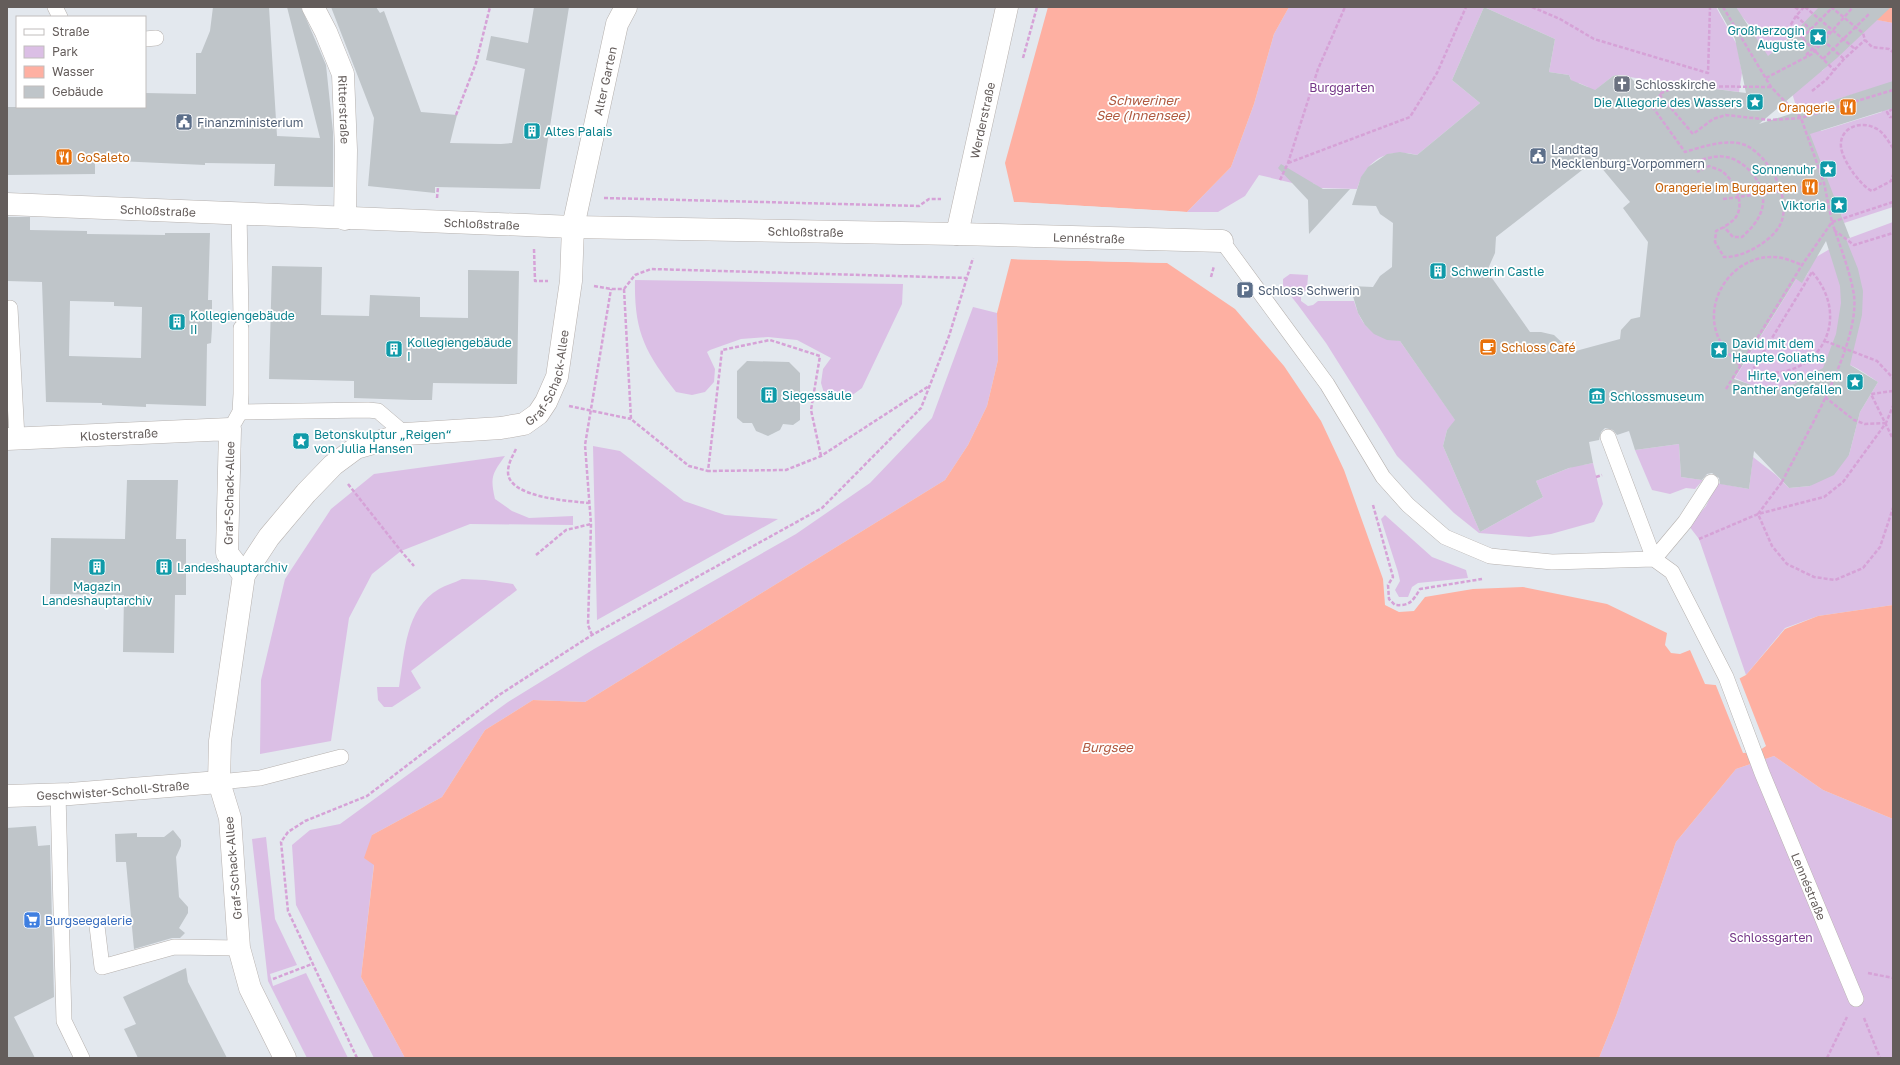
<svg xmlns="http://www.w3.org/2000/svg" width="1900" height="1065" font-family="'Golos Text',sans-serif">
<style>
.green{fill:#dbbfe5}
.water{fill:#feb0a2}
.pier{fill:#e3e8ee}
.building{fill:#bfc5c9;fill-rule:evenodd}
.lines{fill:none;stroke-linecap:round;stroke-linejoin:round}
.lane-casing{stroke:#b6b1ae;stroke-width:16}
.street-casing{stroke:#b6b1ae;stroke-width:23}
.secondary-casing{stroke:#b8b2af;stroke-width:23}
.path{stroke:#d6a2d7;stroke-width:2.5;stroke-dasharray:4 2;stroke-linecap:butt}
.lane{stroke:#fff;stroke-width:15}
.street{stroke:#fff;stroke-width:22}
.secondary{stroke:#fff;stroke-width:22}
.path-bridge{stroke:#d6a2d7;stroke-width:2.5;stroke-dasharray:4 2;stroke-linecap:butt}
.labels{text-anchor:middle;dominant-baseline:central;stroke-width:3.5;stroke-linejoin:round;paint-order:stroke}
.culture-label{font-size:12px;fill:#0d838f;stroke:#fff;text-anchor:start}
.street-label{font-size:12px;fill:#645d5b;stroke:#fff}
.worship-label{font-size:12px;fill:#5b616d;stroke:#fff;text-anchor:start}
.park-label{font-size:12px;fill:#743687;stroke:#fff}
.food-label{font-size:12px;fill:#c56008;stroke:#fff;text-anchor:end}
.service-label{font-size:12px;fill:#4e5e75;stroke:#fff;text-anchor:start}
.shop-label{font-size:12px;fill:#366cbe;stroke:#fff;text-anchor:start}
.water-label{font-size:13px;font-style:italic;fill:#b0593f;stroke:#fff}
</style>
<rect width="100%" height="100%" fill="#e3e8ee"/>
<path class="green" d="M 1289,7 L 1716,7 L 1737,45 L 1742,73 L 1739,92 L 1661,82 L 1617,75 L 1613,76 L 1589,95 L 1588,87 L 1579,83 L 1574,87 L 1569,75 L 1549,72 L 1555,39 L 1484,7 L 1452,80 L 1480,103 L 1417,155 C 1387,147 1366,160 1357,189 L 1320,188 L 1313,183 L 1305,186 L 1259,175 L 1245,196 L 1218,212 L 1187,212 L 1231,167 L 1254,104 L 1274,34 Z
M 1734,7 L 1889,7 L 1878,20 L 1893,23 L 1893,207 L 1844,223 L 1841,215 L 1836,216 L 1807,130 L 1819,126 L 1821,131 L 1882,112 L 1874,88 L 1814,106 L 1805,106 L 1797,109 L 1791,90 L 1812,71 L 1822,71 L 1826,67 L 1793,33 L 1766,59 L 1750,26 Z
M 1893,222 L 1893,605 L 1818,616 L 1785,628 L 1746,675 L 1699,539 L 1689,526 L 1706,506 L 1717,483 L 1749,489 L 1753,457 L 1776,475 L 1789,488 L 1810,486 L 1849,455 L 1860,412 L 1878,382 C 1872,378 1855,366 1849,365 C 1816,362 1797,392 1767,390 C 1756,389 1745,382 1735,378 L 1796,279 L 1802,282 L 1808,273 L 1811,260 L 1847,239 Z
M 1290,274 L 1308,275 L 1307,289 L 1301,295 L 1301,301 L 1308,306 L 1313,305 L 1318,301 L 1354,301 C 1363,331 1372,333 1400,341 L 1456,421 L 1447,430 L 1443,446 L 1480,532 L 1543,497 L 1536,481 L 1582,463 L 1583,465 L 1593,463 L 1603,504 L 1594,522 L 1551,534 L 1529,537 L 1479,533 L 1454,513 L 1397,456 L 1326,343 L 1298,305 L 1283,286 L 1283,279 Z
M 635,280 L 903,284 L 902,304 L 862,388 L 847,399 L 831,398 L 824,393 L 821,383 L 823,369 L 831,358 L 797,340 L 768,337 L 741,339 L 710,350 L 707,352 L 715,369 L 714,382 L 705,392 L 692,395 L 676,392 C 645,352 634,332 635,280 Z
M 973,307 L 997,313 L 998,360 L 987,406 L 968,445 L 945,480 L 585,702 L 533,700 L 485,730 L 442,797 L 372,835 L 374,864 L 361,977 L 405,1058 L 374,1058 L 296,905 L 292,845 L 310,830 L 340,824 L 508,702 L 594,649 L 796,534 L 870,483 L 932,418 Z
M 1679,444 L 1681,477 L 1703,480 L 1695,489 L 1686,488 L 1670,494 L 1652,490 L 1635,450 Z
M 593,446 L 620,451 L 684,501 L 725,515 L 778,519 L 597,620 Z
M 505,456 C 492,474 490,477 495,499 L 512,511 L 529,518 L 573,516 L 573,525 L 470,524 L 401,551 L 372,574 L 349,618 L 331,741 L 260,754 L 261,680 L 285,579 L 331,509 L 374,474 Z
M 1385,515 L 1432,557 L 1466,570 L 1468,578 L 1418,583 L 1412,587 L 1408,597 L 1399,597 L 1395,590 L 1400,581 L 1398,572 L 1381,519 Z
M 462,579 L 485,580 L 513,584 L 517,590 L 411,671 L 421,688 L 392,707 L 384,707 L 378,700 L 377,687 L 399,687 C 405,652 405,609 439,589 C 446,585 454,583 462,579 Z
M 1774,756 L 1823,790 L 1893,819 L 1893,1058 L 1599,1058 L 1616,1016 L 1676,842 L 1736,769 Z
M 266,837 L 275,919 L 297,965 L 270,974 L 273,986 L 306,973 L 348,1058 L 307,1058 L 268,981 L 252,839 Z"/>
<path class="water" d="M 1048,7 L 1289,7 L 1274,34 L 1254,104 L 1231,167 L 1187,212 L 1014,202 L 1005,163 Z
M 1860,7 L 1893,7 L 1893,23 L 1877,20 Z
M 1011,259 L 1167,263 L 1235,309 L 1284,366 L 1321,421 L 1344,470 L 1383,579 L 1385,605 L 1399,612 L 1414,611 L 1425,597 L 1473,589 L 1523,587 L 1607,604 L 1667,633 L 1665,645 L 1671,653 L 1680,654 L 1690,650 L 1705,684 L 1725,686 L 1746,675 L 1785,629 L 1818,616 L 1893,605 L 1893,819 L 1823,790 L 1774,756 L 1736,769 L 1676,842 L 1616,1016 L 1599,1058 L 405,1058 L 361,977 L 374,865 L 364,858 L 372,835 L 442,797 L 485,730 L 533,700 L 585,702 L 945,480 L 968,445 L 987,406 L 998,360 L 997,313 Z"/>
<path class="pier" d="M 1014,202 L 1187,212 L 1187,214 L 1014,204 Z
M 1011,257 L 1167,261 L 1171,263 L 1011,259 Z
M 1739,677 L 1766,746 L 1757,752 L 1743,753 L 1715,683 L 1725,684 Z"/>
<path class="building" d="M 213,7 L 269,7 L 277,136 L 320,138 L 287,7 L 301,7 L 326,65 L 333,132 L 333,187 L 274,186 L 275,164 L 205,163 L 205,165 L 95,160 L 95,174 L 7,175 L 7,107 L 145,107 L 145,93 L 196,94 L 196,53 L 201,53 L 210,31 Z
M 331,7 L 376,7 L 380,13 L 384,11 L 421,112 L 457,115 L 450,143 L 501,144 L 512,143 L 525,69 L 486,60 L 491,36 L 528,43 L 534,7 L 569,7 L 540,189 L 435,187 L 435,193 L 368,186 L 374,118 Z
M 1484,7 L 1555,39 L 1549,72 L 1569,75 L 1571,80 L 1595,90 L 1613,76 L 1617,75 L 1629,76 L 1638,85 L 1654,88 L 1661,82 L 1746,93 L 1735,39 L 1717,7 L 1736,7 L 1768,56 L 1789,38 L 1819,7 L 1891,7 L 1837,58 L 1759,124 L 1893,81 L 1893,108 L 1810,134 L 1850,238 L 1846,239 L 1858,269 L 1863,291 L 1862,315 L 1850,365 L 1878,382 L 1860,412 L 1849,455 L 1834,475 L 1810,486 L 1789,488 L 1754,451 L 1749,489 L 1720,484 L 1719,478 L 1712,473 L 1707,474 L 1702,480 L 1681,477 L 1679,444 L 1635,450 L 1629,431 L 1617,435 L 1613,430 L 1605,428 L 1601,432 L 1599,440 L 1589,442 L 1593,463 L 1569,468 L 1536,481 L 1543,497 L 1480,532 L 1443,446 L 1447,430 L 1455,420 L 1400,341 L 1387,340 L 1374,334 L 1365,325 L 1358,313 L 1350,286 L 1373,287 L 1380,276 L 1392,267 L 1393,223 L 1380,214 L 1376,206 L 1352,205 L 1361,177 L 1368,167 L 1387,154 L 1400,152 L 1417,155 L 1480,103 L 1452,80 ZM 1595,160 L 1630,202 L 1623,208 L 1648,242 L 1640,317 L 1631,319 L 1621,330 L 1620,339 L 1572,352 L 1554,335 L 1541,332 L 1530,332 L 1487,271 L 1495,253 L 1496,237 ZM 1826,241 L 1840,286 L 1841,303 L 1836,334 L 1823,368 L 1794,384 L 1779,389 L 1766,390 L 1734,379 L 1796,279 L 1802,283 Z
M 1281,164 L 1323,189 L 1350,189 L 1309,234 L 1308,200 L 1278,168 Z
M 7,217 L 30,217 L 30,230 L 87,231 L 87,234 L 165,235 L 165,233 L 210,233 L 208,300 L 212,300 L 212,328 L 211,343 L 207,344 L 206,406 L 146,404 L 146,407 L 102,405 L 102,403 L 46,402 L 42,282 L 7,281 ZM 70,301 L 114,302 L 114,306 L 142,307 L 141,358 L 69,356 Z
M 272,266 L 322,267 L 321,315 L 369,316 L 370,295 L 420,297 L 420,317 L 468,318 L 468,270 L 519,271 L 517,384 L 433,383 L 432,400 L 412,400 L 354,398 L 354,381 L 269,379 Z
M 747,361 L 789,362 L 800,373 L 800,420 L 793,425 L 783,424 L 780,430 L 768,436 L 756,431 L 752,423 L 743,423 L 737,418 L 737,371 Z
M 127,480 L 178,480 L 176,539 L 186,539 L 186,595 L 175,595 L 174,653 L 123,652 L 124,595 L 50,594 L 51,538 L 125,539 Z
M 36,826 L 38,846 L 50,845 L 54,997 L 14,1017 L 35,1058 L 7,1058 L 7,828 Z
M 173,830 L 181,840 L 181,846 L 176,857 L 179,897 L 188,907 L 188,913 L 179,928 L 185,933 L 180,938 L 172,938 L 134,949 L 126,862 L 116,862 L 115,834 L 137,833 L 137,837 L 164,837 Z
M 186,968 L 188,982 L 227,1058 L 138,1058 L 124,1029 L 136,1024 L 123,997 Z"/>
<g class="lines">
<defs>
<g id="lane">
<path d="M 55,7 L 60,17"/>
<path d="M 145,39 L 156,38"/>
<path d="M 239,212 L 241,316"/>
<path id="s1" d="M 1222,241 L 1327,384 L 1383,477 L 1408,505 L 1445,537 L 1490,556 L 1552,562 L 1654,559 L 1672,572 L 1726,677 L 1762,773 L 1856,999"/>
<path d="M 10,308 L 17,438"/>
<path d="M 240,412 L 368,410 L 378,411 L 405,434"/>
<path d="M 235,421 L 240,412 L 241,394 L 241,328"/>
<path d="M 1608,437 L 1654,559 L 1685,522 L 1711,482"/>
<path d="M 219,782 L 260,778 L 341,757"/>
<path d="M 58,794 L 64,1021 L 82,1058"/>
<path d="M 97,926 L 102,967 L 174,947 L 239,948"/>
</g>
<g id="street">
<path id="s2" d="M 313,7 L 326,32 L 343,74 L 346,150 L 345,219"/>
<path id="s3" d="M 7,204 L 573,227 L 617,24 L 626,7"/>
<path id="s4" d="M 957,234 L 1222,241"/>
<path id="s5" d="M 7,439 L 230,429 L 227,553 L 244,575"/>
<path id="s6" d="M 7,796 L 70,794 L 219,782"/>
</g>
<g id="secondary">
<path id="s7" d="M 285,1058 L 250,988 L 239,948 L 230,818 L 219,782 L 220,741 L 244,575 L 269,537 L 306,493 L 333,465 L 356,448 L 405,434 L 501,428 L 524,424 L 538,414 L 546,402 L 557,377 L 571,281 L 573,227 L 957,234 L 1007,7"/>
</g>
</defs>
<use href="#lane" class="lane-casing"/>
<use href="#street" class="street-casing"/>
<use href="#secondary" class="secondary-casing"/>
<path class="path" d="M 1532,7 L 1560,19 L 1594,39 L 1708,73 L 1710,7
M 1723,7 L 1771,87 L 1801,118 L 1824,183 L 1832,222
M 1795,7 L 1800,11
M 1804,7 L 1796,16 L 1844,59
M 1805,7 L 1855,49
M 1831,7 L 1863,33 L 1865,40 L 1872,47 L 1889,49 L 1893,52
M 1796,16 L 1790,26 L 1834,70
M 1802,38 L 1833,7
M 1806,55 L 1830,31
M 1023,58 L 1037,7
M 1823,59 L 1870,13
M 1766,78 L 1812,54 L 1853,7
M 1771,87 L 1679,86 L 1659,94 L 1693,134 L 1713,119 L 1726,115 L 1770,120 L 1801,118 L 1893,90
M 1812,91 L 1826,80 L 1844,59 L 1865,40
M 1649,102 L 1685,152 C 1702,147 1727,138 1745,145 C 1769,155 1793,200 1780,225 C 1771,242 1742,258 1724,257 L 1715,242 L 1716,231 C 1722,228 1732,223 1736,217 C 1745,203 1735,182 1723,172 C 1719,169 1713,168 1709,166 L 1697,172
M 1893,109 L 1887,112 L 1890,117 L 1893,117
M 456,115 L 476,63 L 490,7
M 1893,148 C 1888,141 1883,131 1875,128 C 1860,120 1839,128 1841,147 C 1842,156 1849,167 1854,174 C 1860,181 1864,187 1872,191 L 1891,181 L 1893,175
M 1288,163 L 1410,117 L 1437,73 L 1466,7
M 1701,168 L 1698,161 C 1707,158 1717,155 1726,157 C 1745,160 1765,183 1763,204 C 1761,218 1752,228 1742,237 L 1733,237 L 1724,227
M 1280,180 L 1288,163 L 1318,69 L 1345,7
M 437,198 L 438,187
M 604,198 L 919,206 L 929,199 L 941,199
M 1723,199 L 1782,191 L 1824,183
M 1834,230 L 1854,245 L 1893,233
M 534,249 L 535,281 L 548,281
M 1812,272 C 1855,321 1816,385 1752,371 Z
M 1211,277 L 1214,266
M 594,286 L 611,289 L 624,289 L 635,275 L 651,269 L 967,278
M 624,289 L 631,419 L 689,466 L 708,471
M 1825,341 L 1877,361 L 1893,378
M 1740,365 C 1732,357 1724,350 1719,339 C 1702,303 1730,259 1769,257 C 1781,256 1792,261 1802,265
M 1726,389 L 1802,265 L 1832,222 L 1893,202
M 1893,391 L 1871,394 L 1893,439
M 1825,397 L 1854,420 L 1865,424 L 1885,423
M 569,406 L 631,419
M 516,449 C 512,457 508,464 508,472 C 508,498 571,501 589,503
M 821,456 L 811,410 L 820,356 L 770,340 L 722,350 L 708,471 L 786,470 L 821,456 L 929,386
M 1596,477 L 1602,475
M 1782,482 L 1758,514 L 1772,546 L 1787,564 L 1814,577 L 1835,580 L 1863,568 L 1880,547 L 1893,508
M 348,484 L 401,551 L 414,566
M 1373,505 L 1393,577 L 1388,585 L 1389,599 L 1395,605 C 1410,606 1412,602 1420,589 L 1482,579
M 1699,539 L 1758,514 L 1824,497 L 1843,482 L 1886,423 L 1893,406
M 536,555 L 566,530 L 591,524
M 592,635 L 588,625 L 591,524 L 585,445 L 611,289
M 1868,973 L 1893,978
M 273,979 L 312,964
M 1864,1018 L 1880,1058
M 357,1058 L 288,911 L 281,842 L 288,832 L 305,821 L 367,796 L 499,695 L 592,635 L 822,508 L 921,408 L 949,336 L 973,258
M 1827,1058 L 1847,1017"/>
<use href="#lane" class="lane"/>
<use href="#street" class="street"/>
<use href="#secondary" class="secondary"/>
<path class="path-bridge" d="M 1782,482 C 1805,436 1860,345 1854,295 C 1850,271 1840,246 1832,222"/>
</g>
<defs>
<symbol id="sight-square" viewBox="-11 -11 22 22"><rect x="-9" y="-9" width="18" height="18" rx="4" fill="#0f9aa8" stroke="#fff"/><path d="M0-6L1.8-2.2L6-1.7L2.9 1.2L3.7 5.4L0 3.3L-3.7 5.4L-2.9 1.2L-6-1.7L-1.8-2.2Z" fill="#fff"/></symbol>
<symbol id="church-square" viewBox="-11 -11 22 22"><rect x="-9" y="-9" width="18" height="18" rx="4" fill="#6b7280" stroke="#fff"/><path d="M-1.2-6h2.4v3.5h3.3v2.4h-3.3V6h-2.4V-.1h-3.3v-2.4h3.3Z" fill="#fff"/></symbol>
<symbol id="restaurant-square" viewBox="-11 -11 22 22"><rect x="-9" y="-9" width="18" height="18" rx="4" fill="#e8710a" stroke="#fff"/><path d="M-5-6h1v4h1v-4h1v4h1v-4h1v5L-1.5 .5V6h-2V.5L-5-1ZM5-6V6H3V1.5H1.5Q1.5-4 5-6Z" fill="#fff"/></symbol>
<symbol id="civic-square" viewBox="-11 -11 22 22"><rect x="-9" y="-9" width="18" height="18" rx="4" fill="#5c6f8a" stroke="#fff"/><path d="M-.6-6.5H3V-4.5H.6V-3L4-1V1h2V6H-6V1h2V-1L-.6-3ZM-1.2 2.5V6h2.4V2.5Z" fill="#fff"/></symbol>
<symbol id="building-square" viewBox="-11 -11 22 22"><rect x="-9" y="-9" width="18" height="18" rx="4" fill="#0f9aa8" stroke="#fff"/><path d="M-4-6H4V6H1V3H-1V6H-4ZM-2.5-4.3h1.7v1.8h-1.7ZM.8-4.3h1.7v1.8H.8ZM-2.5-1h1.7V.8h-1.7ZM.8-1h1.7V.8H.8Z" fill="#fff"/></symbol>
<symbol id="parking-square" viewBox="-11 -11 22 22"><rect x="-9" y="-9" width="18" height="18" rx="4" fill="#5c6f8a" stroke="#fff"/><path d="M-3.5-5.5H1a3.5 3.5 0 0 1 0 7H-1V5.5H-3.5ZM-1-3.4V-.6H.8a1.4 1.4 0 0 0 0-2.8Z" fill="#fff"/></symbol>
<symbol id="cafe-square" viewBox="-11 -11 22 22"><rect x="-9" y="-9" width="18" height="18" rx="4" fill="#e8710a" stroke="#fff"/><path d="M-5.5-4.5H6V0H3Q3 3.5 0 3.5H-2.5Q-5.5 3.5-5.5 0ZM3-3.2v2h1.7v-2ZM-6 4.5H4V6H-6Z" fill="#fff"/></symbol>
<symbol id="museum-square" viewBox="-11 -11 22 22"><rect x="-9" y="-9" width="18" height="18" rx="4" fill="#0f9aa8" stroke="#fff"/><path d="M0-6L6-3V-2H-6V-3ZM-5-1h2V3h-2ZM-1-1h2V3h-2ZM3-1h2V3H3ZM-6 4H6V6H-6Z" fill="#fff"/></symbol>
<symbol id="supermarket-square" viewBox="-11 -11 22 22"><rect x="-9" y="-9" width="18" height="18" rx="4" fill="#3f7fe0" stroke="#fff"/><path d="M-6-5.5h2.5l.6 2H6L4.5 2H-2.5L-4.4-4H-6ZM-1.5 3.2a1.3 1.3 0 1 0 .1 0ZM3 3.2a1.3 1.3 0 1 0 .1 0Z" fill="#fff"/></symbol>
</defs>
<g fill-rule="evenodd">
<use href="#sight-square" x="1808" y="27" width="20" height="20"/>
<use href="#church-square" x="1612" y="74" width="20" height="20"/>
<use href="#sight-square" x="1745" y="92" width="20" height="20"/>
<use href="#restaurant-square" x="1838" y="97" width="20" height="20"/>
<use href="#civic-square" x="174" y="112" width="20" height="20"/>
<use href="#building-square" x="522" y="121" width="20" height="20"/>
<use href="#civic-square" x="1528" y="146" width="20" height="20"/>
<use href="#restaurant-square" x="54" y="147" width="20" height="20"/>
<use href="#sight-square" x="1818" y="159" width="20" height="20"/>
<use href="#restaurant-square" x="1800" y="177" width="20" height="20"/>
<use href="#sight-square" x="1829" y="195" width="20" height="20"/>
<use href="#building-square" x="1428" y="261" width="20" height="20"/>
<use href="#parking-square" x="1235" y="280" width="20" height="20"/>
<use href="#building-square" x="167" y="312" width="20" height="20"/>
<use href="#cafe-square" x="1478" y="337" width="20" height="20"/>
<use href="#building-square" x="384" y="339" width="20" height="20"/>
<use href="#sight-square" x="1709" y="340" width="20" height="20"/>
<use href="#sight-square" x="1845" y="372" width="20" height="20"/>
<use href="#building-square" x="759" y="385" width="20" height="20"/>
<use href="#museum-square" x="1587" y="386" width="20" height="20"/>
<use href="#sight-square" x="291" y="431" width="20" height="20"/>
<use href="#building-square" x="87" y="557" width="20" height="20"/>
<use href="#building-square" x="154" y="557" width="20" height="20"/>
<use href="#supermarket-square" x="22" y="910" width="20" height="20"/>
</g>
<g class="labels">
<g class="culture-label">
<text x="1805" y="30" text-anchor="end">Großherzogin<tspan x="1805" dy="14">Auguste</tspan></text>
<text x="1742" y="102" text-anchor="end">Die Allegorie des Wassers</text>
<text x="545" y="131">Altes Palais</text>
<text x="1815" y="169" text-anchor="end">Sonnenuhr</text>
<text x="1826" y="205" text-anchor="end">Viktoria</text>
<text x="1451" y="271">Schwerin Castle</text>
<text x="190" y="315">Kollegiengebäude<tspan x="190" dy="14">II</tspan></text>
<text x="407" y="342">Kollegiengebäude<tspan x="407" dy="14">I</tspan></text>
<text x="1732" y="343">David mit dem<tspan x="1732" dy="14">Haupte Goliaths</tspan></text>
<text x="1842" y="375" text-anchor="end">Hirte, von einem<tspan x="1842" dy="14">Panther angefallen</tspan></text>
<text x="782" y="395">Siegessäule</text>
<text x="1610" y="396">Schlossmuseum</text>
<text x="314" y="434">Betonskulptur „Reigen“<tspan x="314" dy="14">von Julia Hansen</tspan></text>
<text x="177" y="567">Landeshauptarchiv</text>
<text x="97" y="586" text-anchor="middle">Magazin<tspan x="97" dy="14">Landeshauptarchiv</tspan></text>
</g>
<g class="street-label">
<text stroke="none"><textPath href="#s3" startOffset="716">Alter Garten</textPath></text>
<text stroke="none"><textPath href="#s2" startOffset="109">Ritterstraße</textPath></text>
<text stroke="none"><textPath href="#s7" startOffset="1548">Werderstraße</textPath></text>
<text stroke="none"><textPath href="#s3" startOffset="151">Schloßstraße</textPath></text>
<text stroke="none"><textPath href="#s3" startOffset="475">Schloßstraße</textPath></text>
<text stroke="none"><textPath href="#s7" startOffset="1280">Schloßstraße</textPath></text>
<text stroke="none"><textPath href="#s4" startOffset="132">Lennéstraße</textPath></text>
<text stroke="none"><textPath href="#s7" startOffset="892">Graf-Schack-Allee</textPath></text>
<text stroke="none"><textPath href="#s5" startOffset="112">Klosterstraße</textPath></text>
<text transform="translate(229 493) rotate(-89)">Graf-Schack-Allee</text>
<text stroke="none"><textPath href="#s6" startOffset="106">Geschwister-Scholl-Straße</textPath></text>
<text transform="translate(233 868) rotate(-95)">Graf-Schack-Allee</text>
<text stroke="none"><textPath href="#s1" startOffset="951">Lennéstraße</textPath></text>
</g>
<g class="worship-label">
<text x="1635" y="84">Schlosskirche</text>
</g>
<g class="park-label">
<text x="1342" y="87">Burggarten</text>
<text x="1771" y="937">Schlossgarten</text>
</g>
<g class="food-label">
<text x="1835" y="107">Orangerie</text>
<text x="77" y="157" text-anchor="start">GoSaleto</text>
<text x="1797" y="187">Orangerie im Burggarten</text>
<text x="1501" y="347" text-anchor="start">Schloss Café</text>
</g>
<g class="service-label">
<text x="197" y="122">Finanzministerium</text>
<text x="1551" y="149">Landtag<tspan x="1551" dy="14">Mecklenburg-Vorpommern</tspan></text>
<text x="1258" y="290">Schloss Schwerin</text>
</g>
<g class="shop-label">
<text x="45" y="920">Burgseegalerie</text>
</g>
<g class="water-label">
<text x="1143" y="100">Schweriner<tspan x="1143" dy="15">See (Innensee)</tspan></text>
<text x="1107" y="747">Burgsee</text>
</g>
</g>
<rect width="1900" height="1065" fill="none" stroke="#645d5b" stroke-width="16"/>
<rect x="16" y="16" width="130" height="92" fill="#ffffff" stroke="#c1bebd"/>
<rect x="24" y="29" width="20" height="6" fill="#ffffff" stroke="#c1bebd"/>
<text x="52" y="36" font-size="12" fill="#645d5b">Straße</text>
<rect x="24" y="46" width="20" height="12" fill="#dbbfe5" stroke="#c1bebd"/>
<text x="52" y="56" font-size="12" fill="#645d5b">Park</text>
<rect x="24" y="66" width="20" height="12" fill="#feb0a2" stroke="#c1bebd"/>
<text x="52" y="76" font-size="12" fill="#645d5b">Wasser</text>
<rect x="24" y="86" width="20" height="12" fill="#bfc5c9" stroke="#c1bebd"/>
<text x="52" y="96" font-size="12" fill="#645d5b">Gebäude</text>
</svg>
